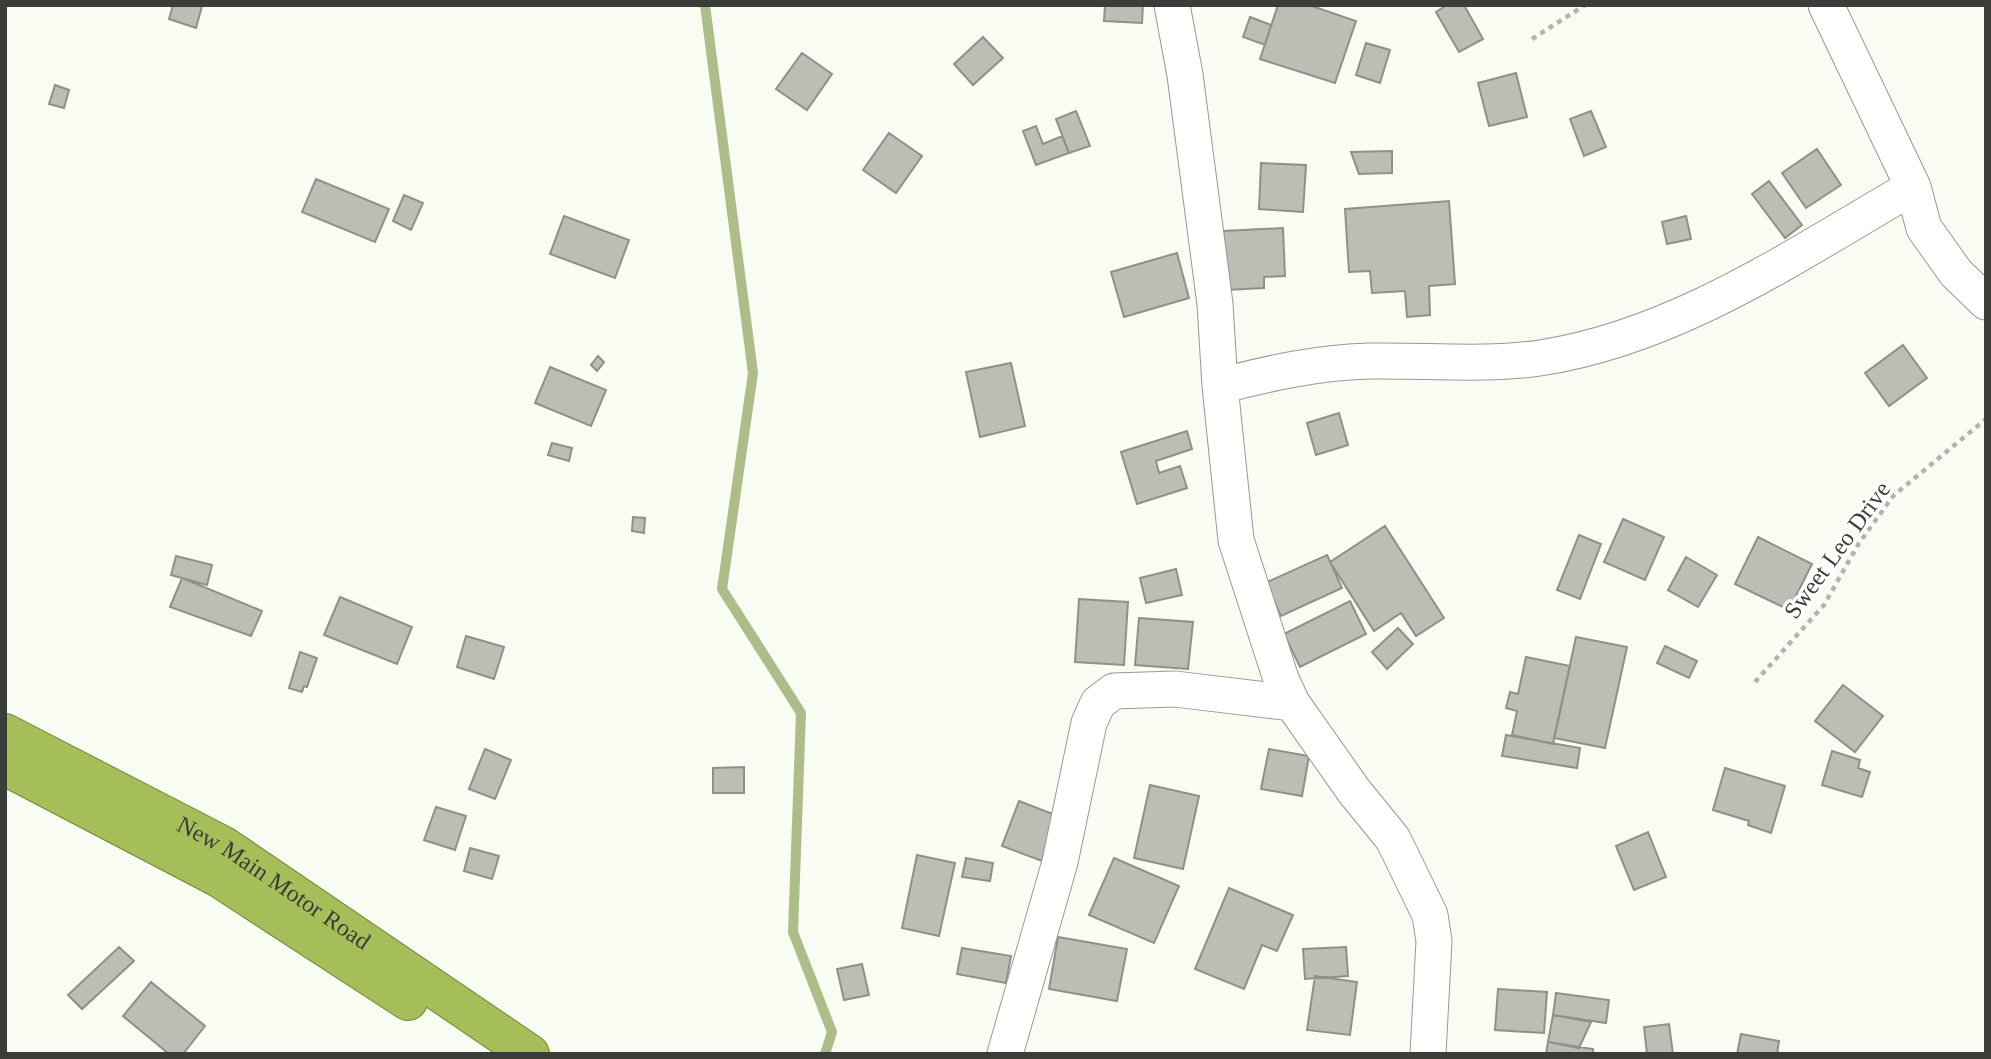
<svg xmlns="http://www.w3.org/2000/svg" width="1991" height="1059" font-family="'Times New Roman',serif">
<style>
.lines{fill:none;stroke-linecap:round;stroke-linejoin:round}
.stream{stroke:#acbd89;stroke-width:10}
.building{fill:#bbbeb5;stroke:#8e9188;stroke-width:2}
.minor-casing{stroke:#979a91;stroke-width:37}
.trunk-casing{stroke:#728634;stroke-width:40}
.path{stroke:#b2b4ad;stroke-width:4.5;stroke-dasharray:5 5;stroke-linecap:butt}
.minor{stroke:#fff;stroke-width:35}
.trunk{stroke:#a6be5a;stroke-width:38}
.labels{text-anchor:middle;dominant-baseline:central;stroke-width:7;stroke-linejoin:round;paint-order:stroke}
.street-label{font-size:24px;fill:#3b3d39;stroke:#fff}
</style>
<rect width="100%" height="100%" fill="#f9fcf3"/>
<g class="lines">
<path class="stream" d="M 705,5 L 753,373 L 722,589 L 801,713 L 793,932 L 832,1032 L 825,1054"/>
</g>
<path class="building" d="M 173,5 L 202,6 L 196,28 L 169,19 Z
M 1105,5 L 1143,5 L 1142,23 L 1104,21 Z
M 1278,5 L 1309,5 L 1356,21 L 1335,83 L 1260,59 Z
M 1447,5 L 1464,5 L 1483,39 L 1459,52 L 1436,12 Z
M 1250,17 L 1271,25 L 1265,45 L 1243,37 Z
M 983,37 L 1003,58 L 973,85 L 954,64 Z
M 1366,43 L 1390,50 L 1380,83 L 1356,75 Z
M 802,53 L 832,74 L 807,110 L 776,89 Z
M 1516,73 L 1527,117 L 1489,126 L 1478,83 Z
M 55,85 L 69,90 L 64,108 L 49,104 Z
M 1076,111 L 1090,146 L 1069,153 L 1056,119 Z
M 1591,111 L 1606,147 L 1584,156 L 1570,119 Z
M 1036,126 L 1043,144 L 1062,136 L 1069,153 L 1036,165 L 1023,131 Z
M 889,133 L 922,156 L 896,193 L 863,170 Z
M 1817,149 L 1841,185 L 1806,208 L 1782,173 Z
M 1392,151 L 1392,173 L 1359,174 L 1351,152 Z
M 1261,163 L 1306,165 L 1303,212 L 1259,209 Z
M 316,179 L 389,209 L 375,242 L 302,212 Z
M 1769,181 L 1802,225 L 1785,238 L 1752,194 Z
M 404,195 L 423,203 L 411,230 L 393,221 Z
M 1449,201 L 1455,284 L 1429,286 L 1430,315 L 1407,317 L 1405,291 L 1372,293 L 1370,271 L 1349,272 L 1345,209 Z
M 564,216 L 629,240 L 615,278 L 550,254 Z
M 1686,216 L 1691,239 L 1667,244 L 1662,222 Z
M 1283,228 L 1285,276 L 1264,277 L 1264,288 L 1226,290 L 1223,231 Z
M 1177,253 L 1189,298 L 1124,317 L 1111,272 Z
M 1903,345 L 1927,378 L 1889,406 L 1865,373 Z
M 598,356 L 604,362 L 597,371 L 591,365 Z
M 1011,363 L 1025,426 L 980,437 L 966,372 Z
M 550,367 L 606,390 L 591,426 L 535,403 Z
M 1339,413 L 1348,445 L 1316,455 L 1307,423 Z
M 1187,431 L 1192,449 L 1156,461 L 1159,473 L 1180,466 L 1187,488 L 1137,504 L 1121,452 Z
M 552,443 L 572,448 L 569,461 L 548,455 Z
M 633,517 L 645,518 L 644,533 L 632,531 Z
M 1623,519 L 1664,537 L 1645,580 L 1604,562 Z
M 1385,526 L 1444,618 L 1416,636 L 1401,613 L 1374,631 L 1330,562 Z
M 1579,535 L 1601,544 L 1580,599 L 1557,590 Z
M 1758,537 L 1812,564 L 1789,610 L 1735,584 Z
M 1327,555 L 1342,588 L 1281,616 L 1265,583 Z
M 176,556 L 212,565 L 207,585 L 171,575 Z
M 1686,557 L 1717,575 L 1698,607 L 1668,590 Z
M 1176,569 L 1182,595 L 1146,603 L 1140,578 Z
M 182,578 L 262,611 L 251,636 L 170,607 Z
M 340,597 L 412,627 L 397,664 L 324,635 Z
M 1079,599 L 1128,602 L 1124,665 L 1075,662 Z
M 1350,601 L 1366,634 L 1300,667 L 1284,634 Z
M 1139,618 L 1193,622 L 1188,669 L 1135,665 Z
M 1398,628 L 1413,644 L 1387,669 L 1372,652 Z
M 466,636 L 504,647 L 494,679 L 457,667 Z
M 1576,637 L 1627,647 L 1605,748 L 1554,738 Z
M 1665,646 L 1697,661 L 1689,678 L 1657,663 Z
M 300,652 L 317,658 L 307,687 L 304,686 L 302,692 L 289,688 Z
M 1526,657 L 1570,666 L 1553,744 L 1512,735 L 1517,711 L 1506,708 L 1510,692 L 1518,694 Z
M 1843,685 L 1883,716 L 1855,752 L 1815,721 Z
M 1506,735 L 1580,748 L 1577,768 L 1502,756 Z
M 485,749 L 511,760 L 495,799 L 469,789 Z
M 1269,749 L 1309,756 L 1302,796 L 1261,789 Z
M 1832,751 L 1860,760 L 1858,768 L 1870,772 L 1862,797 L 1822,785 Z
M 744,767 L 744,793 L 713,793 L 713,768 Z
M 1725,768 L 1785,786 L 1771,833 L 1748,825 L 1749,821 L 1713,810 Z
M 1150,785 L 1199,796 L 1183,869 L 1134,858 Z
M 1019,801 L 1058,816 L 1042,861 L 1002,846 Z
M 436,807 L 466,816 L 455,850 L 424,840 Z
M 1648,832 L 1666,877 L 1634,890 L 1616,846 Z
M 470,848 L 499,856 L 492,879 L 464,871 Z
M 917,855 L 955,863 L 939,936 L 902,928 Z
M 966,858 L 993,863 L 990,881 L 962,877 Z
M 1114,858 L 1179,886 L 1154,943 L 1089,915 Z
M 1229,888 L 1293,915 L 1277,951 L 1262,945 L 1244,989 L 1195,969 Z
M 1058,937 L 1127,949 L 1117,1001 L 1049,989 Z
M 119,947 L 134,961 L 82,1009 L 68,995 Z
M 1346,947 L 1348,976 L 1305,979 L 1303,949 Z
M 962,948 L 1011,956 L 1006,983 L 957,974 Z
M 862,964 L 869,995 L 844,1000 L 837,969 Z
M 1315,976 L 1357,982 L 1350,1035 L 1307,1030 Z
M 151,982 L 205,1026 L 183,1054 L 169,1054 L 123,1016 Z
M 1498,989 L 1547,992 L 1544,1033 L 1495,1030 Z
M 1556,993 L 1609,1000 L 1606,1023 L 1553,1015 Z
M 1553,1015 L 1591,1022 L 1579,1048 L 1548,1042 Z
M 1669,1024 L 1673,1054 L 1647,1054 L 1644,1027 Z
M 1741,1034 L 1779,1041 L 1777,1054 L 1737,1054 Z
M 1548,1042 L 1593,1049 L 1593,1054 L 1546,1054 Z"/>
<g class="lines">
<defs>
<path id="minor" d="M 1172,5 L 1185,75 L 1215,304 L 1220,386 L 1236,540 L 1281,679 L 1292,703 L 1354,791 L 1393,839 L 1430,915 L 1434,941 L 1428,1054
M 1826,5 L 1913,187 L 1924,228 L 1956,273 L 1986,302
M 1220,386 C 1270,373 1319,362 1371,361 C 1427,360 1484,366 1540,358 C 1677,337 1795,255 1913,187
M 1005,1054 L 1060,862 L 1089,723 L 1098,703 L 1114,691 L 1175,689 L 1292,703"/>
<g id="trunk">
<path id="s1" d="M 5,733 L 224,846 L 530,1054"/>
<path d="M 5,766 L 219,878 L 408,1001"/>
</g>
</defs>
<use href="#minor" class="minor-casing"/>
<use href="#trunk" class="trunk-casing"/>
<path class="path" d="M 1532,39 L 1585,5
M 1755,682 L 1824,605 L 1859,543 L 1893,496 L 1986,419"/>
<use href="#minor" class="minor"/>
<use href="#trunk" class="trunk"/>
</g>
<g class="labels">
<g class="street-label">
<text transform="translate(1837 550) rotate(-54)">Sweet Leo Drive</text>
<text stroke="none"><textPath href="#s1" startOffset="308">New Main Motor Road</textPath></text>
</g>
</g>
<rect width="1991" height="1059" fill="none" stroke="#3b3d39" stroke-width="14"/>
</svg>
